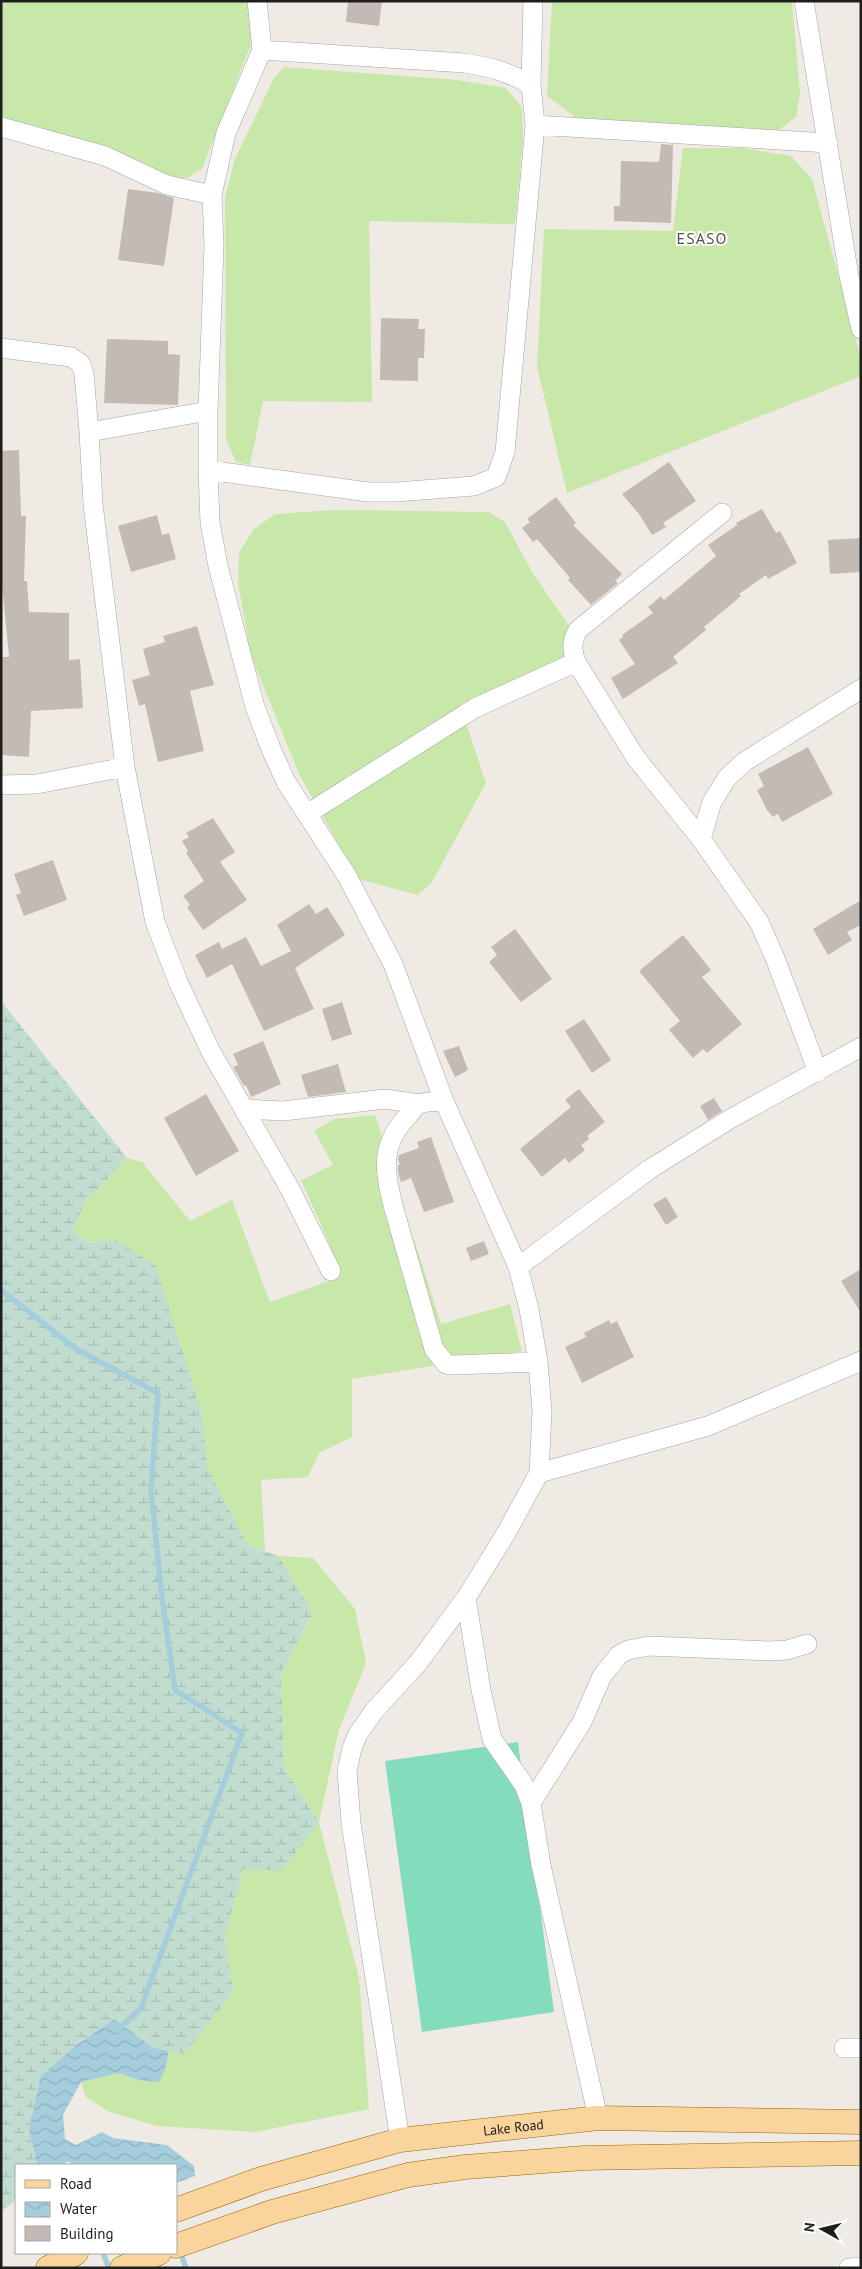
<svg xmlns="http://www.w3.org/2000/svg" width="862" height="2269" font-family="'PT Sans',sans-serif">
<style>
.grass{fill:#c8e8aa}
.wetland{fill:url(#wetland-marsh)}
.pitch{fill:#83ddbc}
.water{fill:url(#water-waves)}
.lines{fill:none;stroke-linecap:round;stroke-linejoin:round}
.stream{stroke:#a5cedc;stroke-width:5.5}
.building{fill:#c3bbb3}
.minor-casing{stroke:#a5a5a5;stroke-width:20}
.major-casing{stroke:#956702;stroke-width:25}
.minor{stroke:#fff;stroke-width:19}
.major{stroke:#fad49d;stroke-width:24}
.labels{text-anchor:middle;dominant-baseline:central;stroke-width:4;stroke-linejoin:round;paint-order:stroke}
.street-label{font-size:14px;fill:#1e1e1e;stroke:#fff}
.quarter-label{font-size:16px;letter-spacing:1px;fill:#515151;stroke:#fff}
</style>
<defs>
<pattern id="wetland-marsh" width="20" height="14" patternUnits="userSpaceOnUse" patternTransform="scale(1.25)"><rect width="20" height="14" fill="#c1ddd0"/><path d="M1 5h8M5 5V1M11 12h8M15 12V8" fill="none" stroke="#a5bdb2"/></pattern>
<pattern id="water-waves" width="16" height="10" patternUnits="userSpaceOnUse" patternTransform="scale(1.25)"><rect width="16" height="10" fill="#a5cedc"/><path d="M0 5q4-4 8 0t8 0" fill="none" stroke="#8eb0bc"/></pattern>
</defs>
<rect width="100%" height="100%" fill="#efebe4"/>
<path class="grass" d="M 1,1 L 248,1 L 252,42 L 202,169 L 187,178 L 176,179 L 1,118 Z
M 552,1 L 792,1 L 800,94 L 796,117 L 779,130 L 602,125 L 575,117 L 547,96 Z
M 284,67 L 457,80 L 506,88 L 522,108 L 523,140 L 515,224 L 369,221 L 372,402 L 263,401 L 250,465 L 236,462 L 226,439 L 225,197 L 235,159 L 274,78 Z
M 683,148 L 742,148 L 791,156 L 812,179 L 861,359 L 861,376 L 567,493 L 537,367 L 544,229 L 673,231 Z
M 334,510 L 489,512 L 505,522 L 532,572 L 577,637 L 569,660 L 460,704 L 486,783 L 432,882 L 418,895 L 358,879 L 300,776 L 251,656 L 238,583 L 239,553 L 253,530 L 275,514 Z
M 375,1115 L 383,1139 L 376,1175 L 415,1242 L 441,1324 L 510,1304 L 522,1351 L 352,1379 L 352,1437 L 319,1453 L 308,1477 L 261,1480 L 265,1551 L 248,1545 L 206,1467 L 202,1414 L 115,1239 L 88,1243 L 73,1231 L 85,1202 L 127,1158 L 142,1162 L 190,1221 L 232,1200 L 270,1302 L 337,1278 L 329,1243 L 301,1180 L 333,1165 L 314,1131 L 334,1119 Z
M 278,1556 L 313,1558 L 355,1609 L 366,1663 L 339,1730 L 319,1822 L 359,1978 L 369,2109 L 255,2132 L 157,2126 L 109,2112 L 86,2097 L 81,2082 L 118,2073 L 138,2080 L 165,2070 L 169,2051 L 184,2054 L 233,1992 L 225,1937 L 243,1869 L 319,1822 L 284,1768 L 281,1674 L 313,1612 Z"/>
<path class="wetland" d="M 1,1001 L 127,1158 L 85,1202 L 73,1231 L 89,1243 L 115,1239 L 155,1265 L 202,1414 L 207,1467 L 248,1545 L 278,1556 L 313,1612 L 281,1674 L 284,1768 L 319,1822 L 282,1870 L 243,1869 L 225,1937 L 233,1992 L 184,2054 L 152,2047 L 114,2019 L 75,2046 L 42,2076 L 29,2129 L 37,2165 L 16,2165 L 16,2200 L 1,2211 Z"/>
<path class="pitch" d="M 518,1742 L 554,2012 L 422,2032 L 385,1761 Z"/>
<path class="water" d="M 114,2019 L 152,2047 L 169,2051 L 165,2070 L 159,2082 L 138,2080 L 118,2073 L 81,2082 L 63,2115 L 65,2139 L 76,2145 L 102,2132 L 113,2138 L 167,2145 L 194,2166 L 195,2176 L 176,2183 L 176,2165 L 74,2165 L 68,2161 L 63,2165 L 37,2165 L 29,2129 L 41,2076 L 75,2046 Z"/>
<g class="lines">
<path class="stream" d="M 1,1290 L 76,1349 L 158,1393 L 151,1490 L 162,1598 L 175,1690 L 242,1733 L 141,2008 L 118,2030
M 180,2251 L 186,2268
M 103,2253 L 109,2268"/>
</g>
<path class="building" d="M 348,1 L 382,1 L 379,26 L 346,22 Z
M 661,144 L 673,145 L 671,223 L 614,221 L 614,206 L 620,206 L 621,161 L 659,162 Z
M 128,189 L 158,193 L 174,198 L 164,266 L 118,260 Z
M 381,318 L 419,319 L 418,329 L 425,329 L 424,358 L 418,358 L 418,381 L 380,380 Z
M 107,339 L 168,341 L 168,354 L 180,355 L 178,405 L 104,403 Z
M 19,450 L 21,516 L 26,516 L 24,581 L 27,581 L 29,612 L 69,613 L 69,660 L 80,659 L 83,708 L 31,711 L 29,757 L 1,755 L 1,657 L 9,657 L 1,573 L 1,451 Z
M 669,462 L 696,501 L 663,523 L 666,527 L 652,535 L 639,514 L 622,494 Z
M 556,497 L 576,523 L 573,525 L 622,574 L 615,581 L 618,583 L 591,605 L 568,580 L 570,578 L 537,539 L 533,542 L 522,528 L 530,522 L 527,519 Z
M 762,509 L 776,533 L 780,531 L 797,563 L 768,579 L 766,575 L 739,594 L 741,596 L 704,627 L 706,630 L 673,657 L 678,663 L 623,699 L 611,678 L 635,664 L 619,640 L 623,637 L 622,635 L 653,613 L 648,607 L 661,596 L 664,600 L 716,556 L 708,545 L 737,525 L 736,523 Z
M 157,515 L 162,535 L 169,533 L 176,559 L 131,572 L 118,526 Z
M 861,538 L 861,572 L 830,574 L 828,540 Z
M 197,626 L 214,685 L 190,691 L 204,751 L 158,762 L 145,704 L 139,706 L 132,680 L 150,675 L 143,649 L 165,642 L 163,636 Z
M 808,747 L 833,794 L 782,822 L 778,814 L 773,817 L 767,810 L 757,790 L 764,786 L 758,774 Z
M 213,818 L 235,852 L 220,862 L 247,900 L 203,930 L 187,907 L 190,905 L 183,896 L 204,881 L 186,853 L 188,851 L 182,841 L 189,837 L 186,833 Z
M 53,860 L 67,900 L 24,916 L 16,895 L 21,893 L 14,874 Z
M 861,900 L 861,925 L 847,932 L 852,940 L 828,955 L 813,929 Z
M 309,904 L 316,914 L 327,907 L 345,935 L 295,968 L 314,1009 L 264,1031 L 232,964 L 207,978 L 195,955 L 219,942 L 222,949 L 246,937 L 261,966 L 291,951 L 277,925 Z
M 515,929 L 552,979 L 521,1002 L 489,962 L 497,955 L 491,947 Z
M 683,935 L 711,970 L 702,977 L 742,1024 L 707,1053 L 703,1049 L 693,1058 L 669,1030 L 680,1021 L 639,971 Z
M 342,1002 L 352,1034 L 332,1041 L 322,1009 Z
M 584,1019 L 611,1060 L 592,1073 L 565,1031 Z
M 263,1041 L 281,1084 L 251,1097 L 246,1085 L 244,1086 L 233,1067 L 238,1065 L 233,1054 Z
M 459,1046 L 468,1070 L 455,1077 L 443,1051 Z
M 338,1064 L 346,1092 L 308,1097 L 301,1075 Z
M 579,1089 L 605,1122 L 587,1136 L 589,1139 L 581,1145 L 585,1150 L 569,1163 L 565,1158 L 542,1177 L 520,1149 L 571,1107 L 565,1100 Z
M 206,1094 L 239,1151 L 196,1176 L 164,1118 Z
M 714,1098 L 722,1111 L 708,1120 L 700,1106 Z
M 431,1137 L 454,1202 L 424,1212 L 411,1178 L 401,1182 L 398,1172 L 398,1165 L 400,1165 L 398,1160 L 399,1155 L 419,1148 L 417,1142 Z
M 666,1197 L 678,1217 L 666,1225 L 653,1204 Z
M 484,1241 L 489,1254 L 471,1261 L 466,1248 Z
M 861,1269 L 861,1313 L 841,1281 Z
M 609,1320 L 611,1324 L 617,1321 L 634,1357 L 582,1383 L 565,1347 L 586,1337 L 584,1333 Z"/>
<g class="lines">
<defs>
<path id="minor" d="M 257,1 L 262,50
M 804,1 L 849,276 L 861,329
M 535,125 L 828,143
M 1,127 L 105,156 L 167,185 L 212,195
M 1,348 L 71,357 L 81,364 L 84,374 L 89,432 L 208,411
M 89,432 L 93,504 L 125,767 L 155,922 L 179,984 L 211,1052 L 290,1189 L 331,1271
M 208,470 L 368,492 L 396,492 L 474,486 L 496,477 L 505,452 L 535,125 L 531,85 L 533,1
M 722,513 L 578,630 C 571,641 572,650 576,662 L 636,758 L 701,839 L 759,922 L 775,958 L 818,1072
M 1,785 L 37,784 L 125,767
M 307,814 L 475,708 L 576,662
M 701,839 L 712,802 L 727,778 L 744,762 L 861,689
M 444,1101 C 437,1102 427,1101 420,1104 C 415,1106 410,1114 406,1118 C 379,1147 385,1174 394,1209 L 434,1349 L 446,1364 L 453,1365 L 538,1362
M 245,1109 L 283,1111 L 385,1099 L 419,1104
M 518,1267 L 650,1169 L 730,1119 L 861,1047
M 539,1473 L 708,1426 L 861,1361
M 466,1598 L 481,1690 L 492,1739 L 524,1785 L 531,1803 L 541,1865 L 598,2118
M 531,1803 L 582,1722 L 602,1676 L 619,1655 L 628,1650 L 649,1646 L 770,1651 L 787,1650 L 807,1644
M 844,2048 L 861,2048
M 400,2140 L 351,1823 L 347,1771 L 352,1748 L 358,1734 L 374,1711 L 418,1663 L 466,1598 L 505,1535 L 539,1473 L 542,1411 L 538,1362 L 529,1309 L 518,1267 L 444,1101 L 393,964 L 347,876 L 286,782 L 271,749 L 255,707 L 218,566 L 210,522 L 208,470 L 208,411 L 214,245 L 212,195 L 226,133 L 262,50 L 465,63 C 490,67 509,72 531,85
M 849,2268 L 861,2267"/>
<g id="major">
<path id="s1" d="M 176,2210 L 261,2179 L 400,2140 L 598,2118 L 861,2122"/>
<path d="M 176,2246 L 272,2212 L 408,2175 L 465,2167 L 584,2158 L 861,2153"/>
<path d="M 48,2268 L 76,2253"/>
<path d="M 122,2268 L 159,2253"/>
</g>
</defs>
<use href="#minor" class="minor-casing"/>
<use href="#major" class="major-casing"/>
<use href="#minor" class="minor"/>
<use href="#major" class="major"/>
</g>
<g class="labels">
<g class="street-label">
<text stroke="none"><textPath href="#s1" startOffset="349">Lake Road</textPath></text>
</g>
<g class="quarter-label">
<text x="702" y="238">ESASO</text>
</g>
</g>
<rect width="862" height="2269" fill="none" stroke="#1e1e1e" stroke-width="5"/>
<rect x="15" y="2164" width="162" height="90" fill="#ffffff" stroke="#a5a5a5"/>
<rect x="25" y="2180" width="25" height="8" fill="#fad49d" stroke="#a5a5a5"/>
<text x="60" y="2189" font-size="15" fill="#1e1e1e">Road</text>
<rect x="25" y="2202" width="25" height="15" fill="url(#water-waves)" stroke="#a5a5a5"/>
<text x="60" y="2214" font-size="15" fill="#1e1e1e">Water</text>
<rect x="25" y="2226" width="25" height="15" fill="#c3bbb3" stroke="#a5a5a5"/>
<text x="60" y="2239" font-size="15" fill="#1e1e1e">Building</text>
<g transform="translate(822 2229) rotate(278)" stroke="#ffffff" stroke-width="4" paint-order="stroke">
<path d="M0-4L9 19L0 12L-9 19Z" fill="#1e1e1e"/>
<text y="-8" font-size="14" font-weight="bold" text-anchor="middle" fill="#1e1e1e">N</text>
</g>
</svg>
